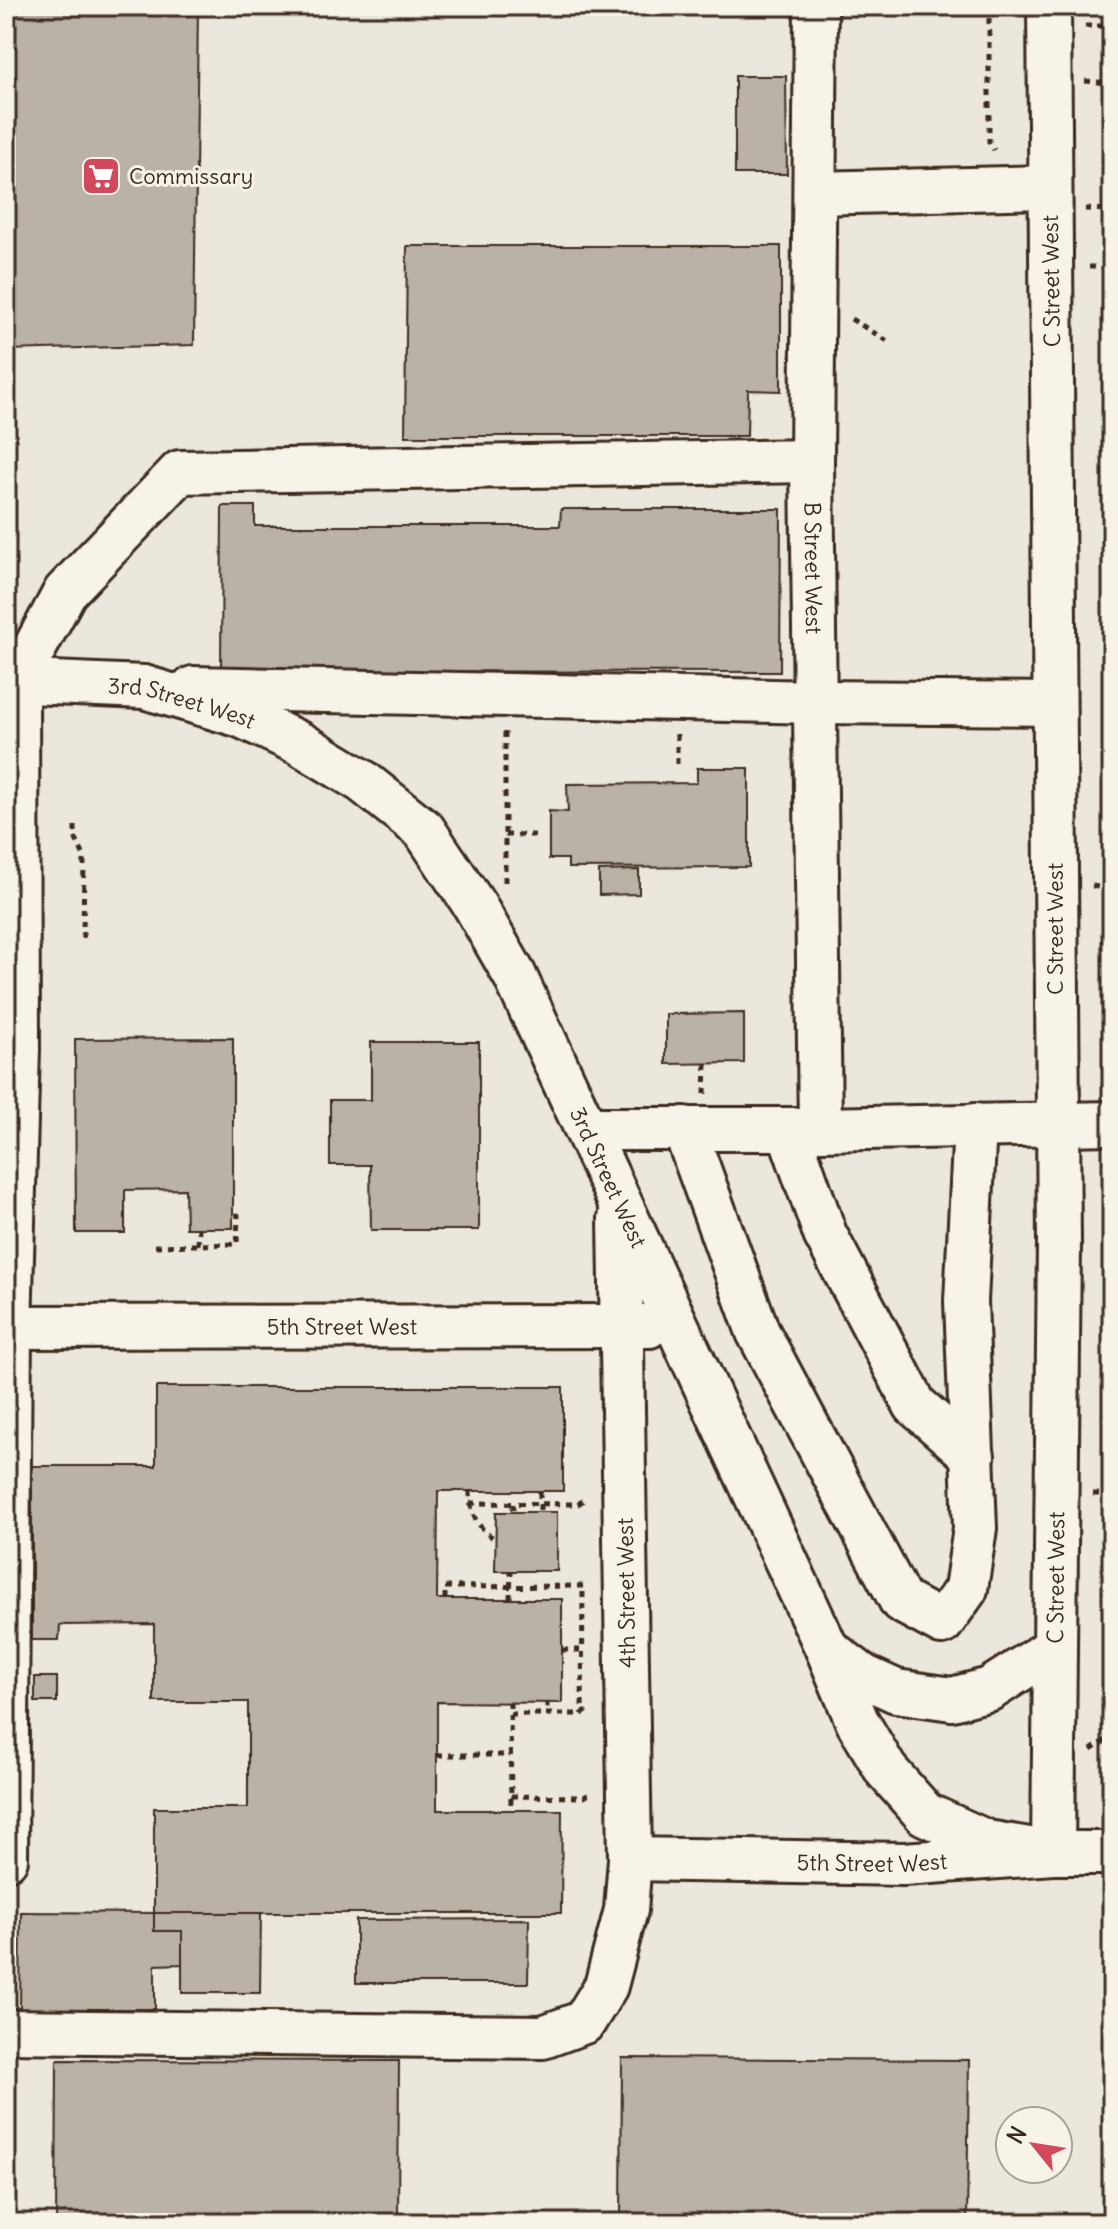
<svg xmlns="http://www.w3.org/2000/svg" width="1118" height="2229" font-family="Delius,sans-serif">
<style>
.building{fill:#bab2a7;stroke:#3b2a1e;stroke-width:2}
.lines{fill:none;stroke-linecap:round;stroke-linejoin:round}
.minor-casing{stroke:#3b2a1e;stroke-width:48}
.path{stroke:#3b2a1e;stroke-width:5;stroke-dasharray:6 6;stroke-linecap:butt}
.minor{stroke:#f7f3e8;stroke-width:42}
.labels{text-anchor:middle;dominant-baseline:central;stroke-width:6;stroke-linejoin:round;paint-order:stroke}
.poi-label{font-size:22px;fill:#3b2a1e;stroke:#f7f3e8;text-anchor:start}
.street-label{font-size:22px;fill:#3b2a1e;stroke:#f7f3e8}
</style>
<rect width="100%" height="100%" fill="#ece7dc"/>
<filter id="ink" filterUnits="userSpaceOnUse"><feTurbulence type="fractalNoise" baseFrequency=".0125" numOctaves="2"/><feDisplacementMap in="SourceGraphic" scale="16" xChannelSelector="R" yChannelSelector="G"/><feConvolveMatrix kernelMatrix="1 2 1 2 8 2 1 2 1" color-interpolation-filters="sRGB"/></filter>
<g filter="url(#ink)">
<path class="building" d="M 6,6 L 198,6 L 194,345 L 6,350 Z
M 735,76 L 786,76 L 787,174 L 735,174 Z
M 407,246 L 781,246 L 781,391 L 748,390 L 747,436 L 405,436 Z
M 222,506 L 255,506 L 255,526 L 560,526 L 561,509 L 781,509 L 780,672 L 221,671 Z
M 697,768 L 749,768 L 749,867 L 568,868 L 568,859 L 549,859 L 549,811 L 568,812 L 567,784 L 697,783 Z
M 639,870 L 639,894 L 599,895 L 599,871 Z
M 744,1013 L 744,1063 L 666,1064 L 666,1014 Z
M 233,1038 L 233,1228 L 186,1228 L 185,1189 L 125,1190 L 125,1233 L 76,1233 L 75,1039 Z
M 371,1042 L 479,1042 L 479,1230 L 371,1230 L 370,1165 L 330,1165 L 330,1100 L 371,1100 Z
M 156,1387 L 563,1387 L 563,1491 L 438,1491 L 437,1599 L 562,1599 L 562,1703 L 437,1702 L 437,1810 L 562,1810 L 561,1913 L 154,1913 L 154,1808 L 248,1808 L 248,1702 L 154,1702 L 154,1624 L 60,1625 L 59,1640 L 32,1640 L 32,1466 L 156,1466 Z
M 496,1512 L 557,1512 L 557,1571 L 495,1571 Z
M 35,1677 L 57,1677 L 57,1702 L 35,1702 Z
M 21,1912 L 154,1913 L 154,1931 L 182,1931 L 182,1964 L 155,1965 L 155,2009 L 20,2009 Z
M 154,1913 L 261,1913 L 260,1993 L 182,1993 L 182,1931 L 154,1931 Z
M 529,1919 L 528,1983 L 356,1983 L 356,1920 Z
M 622,2058 L 969,2060 L 967,2223 L 621,2223 Z
M 57,2060 L 399,2061 L 398,2223 L 56,2223 Z"/>
<g class="lines">
<defs>
<g id="minor">
<path id="s1" d="M 816,6 L 812,461 L 820,1129"/>
<path d="M 815,193 L 1050,187"/>
<path id="s2" d="M 6,681 L 144,687 L 241,716 L 301,744 L 362,781 L 424,830 L 475,906 L 515,976 L 827,1649 L 857,1721 L 886,1770 L 925,1814 L 987,1842 L 1053,1853 L 1059,1243 L 1049,6"/>
<path d="M 193,688 L 816,702 L 1054,704"/>
<path d="M 684,1128 L 758,1332 L 901,1601 L 942,1623 L 966,1589 L 975,1528 L 966,1301 L 975,1125"/>
<path d="M 587,1129 L 820,1129 L 1112,1123"/>
<path d="M 788,1129 L 825,1234 L 915,1405 L 973,1456"/>
<path id="s3" d="M 6,1327 L 649,1326"/>
<path d="M 827,1649 L 863,1676 L 896,1691 L 952,1699 L 990,1689 L 1054,1648"/>
<path d="M 6,1859 L 10,1327 L 18,1049 L 17,681 L 65,592 L 180,472 L 812,461"/>
<path id="s4" d="M 630,1859 L 904,1864 L 1053,1853 L 1112,1853"/>
<path d="M 6,2031 L 543,2037 L 584,2022 L 606,1986 L 626,1910 L 630,1859 L 620,1218"/>
</g>
</defs>
<use href="#minor" class="minor-casing"/>
<path class="path" d="M 989,6 L 989,142 L 994,150
M 1085,26 L 1112,26
M 1085,81 L 1112,83
M 1085,209 L 1112,210
M 1089,267 L 1112,267
M 851,319 L 891,343
M 677,734 L 677,769
M 75,826 L 75,837 L 84,856 L 83,938
M 505,835 L 539,835
M 505,882 L 505,732
M 1092,886 L 1110,889
M 1109,1086 L 1110,868
M 705,1094 L 706,1063
M 1108,1160 L 1107,1253 L 1112,1256
M 198,1245 L 199,1228
M 155,1246 L 237,1244 L 238,1215 L 233,1216
M 470,1491 C 470,1515 476,1526 496,1540
M 540,1492 L 540,1513
M 1093,1494 L 1112,1494
M 470,1503 L 578,1504 L 587,1498
M 513,1504 L 513,1512
M 445,1599 L 445,1587 L 583,1586 L 582,1714
M 510,1599 L 511,1571
M 562,1650 L 585,1650
M 510,1702 L 511,1810
M 547,1702 L 547,1714
M 510,1714 L 582,1714 L 592,1708
M 1091,1750 L 1112,1736
M 437,1755 L 510,1755
M 511,1796 L 584,1797 L 593,1792"/>
<use href="#minor" class="minor"/>
</g>
</g>
<defs>
<symbol id="supermarket-square" viewBox="-11 -11 22 22"><rect x="-9" y="-9" width="18" height="18" rx="4" fill="#d1495b" stroke="#f7f3e8"/><path d="M-6-5.5h2.5l.6 2H6L4.5 2H-2.5L-4.4-4H-6ZM-1.5 3.2a1.3 1.3 0 1 0 .1 0ZM3 3.2a1.3 1.3 0 1 0 .1 0Z" fill="#fff"/></symbol>
</defs>
<g fill-rule="evenodd">
<use href="#supermarket-square" x="79" y="154" width="44" height="44"/>
</g>
<g class="labels">
<g class="poi-label">
<text x="129" y="176">Commissary</text>
</g>
<g class="street-label">
<text transform="translate(1051 281) rotate(-91)">C Street West</text>
<text stroke="none"><textPath href="#s1" startOffset="562">B Street West</textPath></text>
<text stroke="none"><textPath href="#s2" startOffset="178">3rd Street West</textPath></text>
<text transform="translate(1055 929) rotate(-90)">C Street West</text>
<text stroke="none"><textPath href="#s2" startOffset="850">3rd Street West</textPath></text>
<text stroke="none"><textPath href="#s3" startOffset="336">5th Street West</textPath></text>
<text stroke="none"><textPath href="#s2" startOffset="1974">C Street West</textPath></text>
<text transform="translate(626 1593) rotate(-91)">4th Street West</text>
<text stroke="none"><textPath href="#s4" startOffset="242">5th Street West</textPath></text>
</g>
</g>
<rect width="1118" height="2229" fill="none" stroke="#f7f3e8" stroke-width="32"/>
<rect x="16" y="16" width="1086" height="2197" fill="none" stroke="#3b2a1e" stroke-width="3" filter="url(#ink)"/>
<g transform="translate(1034 2145) rotate(300)"><circle r="38" fill="#f7f3e8" stroke="#aca397" stroke-width="2"/>
<path d="M0-6L14 30L0 20L-14 30Z" fill="#d1495b"/>
<text y="-12" font-size="22" font-weight="bold" text-anchor="middle" fill="#3b2a1e">N</text>
</g>
</svg>
